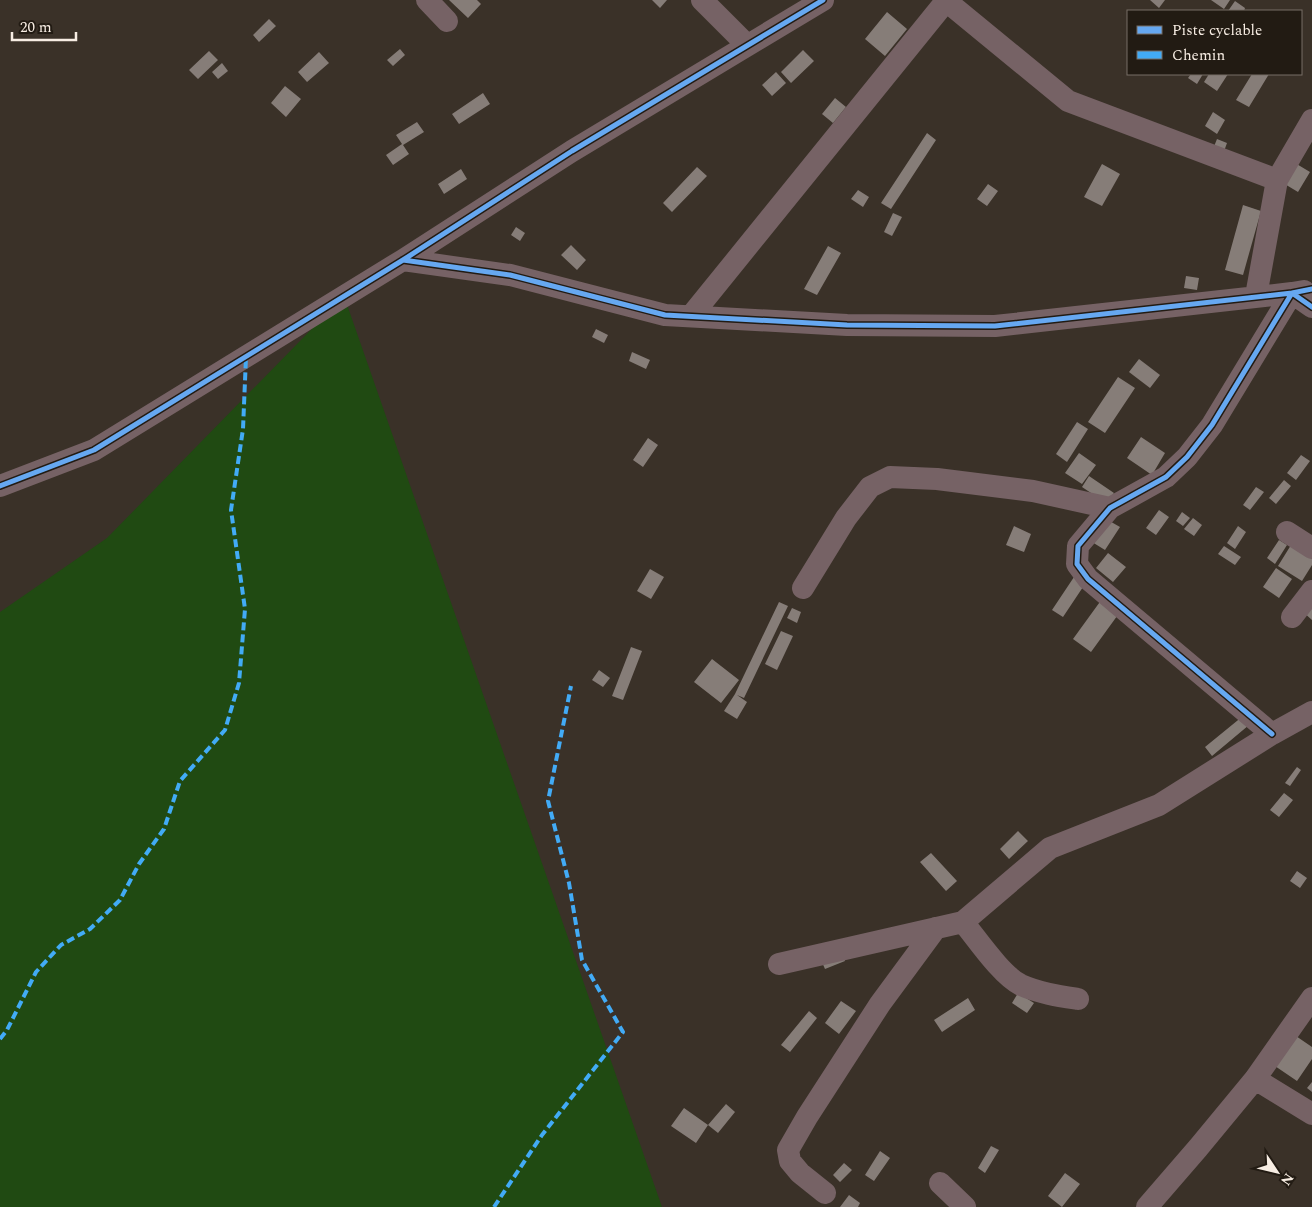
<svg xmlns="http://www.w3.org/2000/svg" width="1312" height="1207" font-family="Spectral,serif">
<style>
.green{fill:#204a12}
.building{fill:#867d78}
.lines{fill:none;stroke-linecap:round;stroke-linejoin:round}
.minor{stroke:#766265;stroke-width:22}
.quiet{stroke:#42abf6;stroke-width:4;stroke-dasharray:8 4;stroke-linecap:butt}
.cycleway-casing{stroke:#221b13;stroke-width:8}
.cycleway{stroke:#66a8f1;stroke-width:5}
</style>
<rect width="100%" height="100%" fill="#3a3128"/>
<path class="green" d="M 344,296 L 662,1207 L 0,1207 L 0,612 L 107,538 Z"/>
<path class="building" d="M 449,0 L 477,0 L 481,4 L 468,18 Z
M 652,0 L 667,0 L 660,8 Z
M 1150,0 L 1165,0 L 1159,8 Z
M 1211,0 L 1230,0 L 1224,9 Z
M 1235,1 L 1245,8 L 1244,11 L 1228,11 Z
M 887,12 L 907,29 L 885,56 L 865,39 Z
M 269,19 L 276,26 L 259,42 L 253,35 Z
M 400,49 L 405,55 L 393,66 L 387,60 Z
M 803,50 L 814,61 L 791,83 L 781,72 Z
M 209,51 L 218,60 L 198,79 L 189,70 Z
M 319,52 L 329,63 L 307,82 L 298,72 Z
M 222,63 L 228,71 L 218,79 L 212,72 Z
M 776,72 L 786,83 L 772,96 L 762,85 Z
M 1191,74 L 1203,74 L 1197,84 L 1188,78 Z
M 1209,74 L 1228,74 L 1217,91 L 1204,82 Z
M 1252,74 L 1269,74 L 1249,107 L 1236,100 Z
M 285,86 L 301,99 L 286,117 L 271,103 Z
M 483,93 L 490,104 L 459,124 L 452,114 Z
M 835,98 L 846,107 L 833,123 L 822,114 Z
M 1213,112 L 1225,120 L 1217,134 L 1205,126 Z
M 417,122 L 424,132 L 403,145 L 409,154 L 393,165 L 386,155 L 402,144 L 396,135 Z
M 927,133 L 936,140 L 891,209 L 881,203 Z
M 1217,139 L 1227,143 L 1223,154 L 1213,149 Z
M 1295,163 L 1310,172 L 1298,192 L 1283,183 Z
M 1102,164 L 1120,174 L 1102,206 L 1084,197 Z
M 697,167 L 707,176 L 672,212 L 663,203 Z
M 461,169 L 467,179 L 444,194 L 438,184 Z
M 988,184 L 998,191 L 987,206 L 977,199 Z
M 858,190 L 869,197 L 863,207 L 851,199 Z
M 1243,205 L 1261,211 L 1243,275 L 1225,270 Z
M 893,213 L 902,217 L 892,236 L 884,232 Z
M 516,227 L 525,233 L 520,241 L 511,235 Z
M 571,245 L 586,260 L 577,270 L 561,255 Z
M 828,246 L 841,253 L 817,295 L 804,289 Z
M 1186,276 L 1199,278 L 1197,290 L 1184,288 Z
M 596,329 L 608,335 L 604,343 L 592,337 Z
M 632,352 L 650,360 L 646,369 L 629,361 Z
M 1139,359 L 1160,375 L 1150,388 L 1129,372 Z
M 1118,377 L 1135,388 L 1105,433 L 1088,422 Z
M 1077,422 L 1088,429 L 1067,462 L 1056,454 Z
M 1141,437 L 1165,453 L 1152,475 L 1127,458 Z
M 648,438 L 658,445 L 643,467 L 633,460 Z
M 1079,453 L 1096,465 L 1082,484 L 1065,473 Z
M 1301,455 L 1310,461 L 1296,480 L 1287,473 Z
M 1089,476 L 1114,493 L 1106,503 L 1082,487 Z
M 1284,480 L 1291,486 L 1276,504 L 1269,498 Z
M 1256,487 L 1264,492 L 1250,510 L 1243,505 Z
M 1159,510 L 1169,517 L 1156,535 L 1146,528 Z
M 1182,512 L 1190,518 L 1183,526 L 1176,521 Z
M 1193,518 L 1202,525 L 1194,536 L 1184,529 Z
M 1106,519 L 1120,527 L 1105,550 L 1092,542 Z
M 1014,526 L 1031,534 L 1024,552 L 1006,545 Z
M 1238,526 L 1246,532 L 1235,549 L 1227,543 Z
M 1279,540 L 1287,545 L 1275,564 L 1267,558 Z
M 1291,545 L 1312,559 L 1312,565 L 1302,581 L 1278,566 Z
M 1224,546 L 1241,557 L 1235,565 L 1218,554 Z
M 1108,553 L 1126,567 L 1113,582 L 1096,568 Z
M 1276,568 L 1292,579 L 1279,598 L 1263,587 Z
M 650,569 L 664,577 L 651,599 L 637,591 Z
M 1074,577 L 1085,584 L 1063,617 L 1052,610 Z
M 1102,599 L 1120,612 L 1091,652 L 1073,639 Z
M 1312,600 L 1312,620 L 1302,611 Z
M 779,602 L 788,606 L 744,698 L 737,695 L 747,702 L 737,719 L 724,711 L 735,694 Z
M 792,608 L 801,612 L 797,623 L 787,618 Z
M 781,631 L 793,636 L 777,670 L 765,664 Z
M 631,647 L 642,651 L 623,700 L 612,696 Z
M 712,659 L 739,680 L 721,703 L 694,682 Z
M 599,670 L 610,678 L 603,687 L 592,680 Z
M 1243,716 L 1249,725 L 1212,756 L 1205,747 Z
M 1297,767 L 1301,770 L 1290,786 L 1285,783 Z
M 1284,793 L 1293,800 L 1279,817 L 1270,810 Z
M 1018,831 L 1028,841 L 1009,859 L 1000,849 Z
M 931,853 L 957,881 L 946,891 L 920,862 Z
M 1297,871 L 1307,878 L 1300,888 L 1290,881 Z
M 842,952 L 845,961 L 825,969 L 821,960 Z
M 1018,993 L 1034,1003 L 1027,1013 L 1012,1003 Z
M 968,998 L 975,1010 L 942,1032 L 934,1020 Z
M 841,1001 L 856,1011 L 839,1034 L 825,1023 Z
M 809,1011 L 817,1018 L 790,1052 L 781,1045 Z
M 1293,1034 L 1312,1047 L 1312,1059 L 1297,1081 L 1272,1064 Z
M 1312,1082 L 1312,1092 L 1307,1088 Z
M 726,1104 L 735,1112 L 718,1133 L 708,1125 Z
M 684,1108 L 708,1125 L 696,1143 L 671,1126 Z
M 991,1146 L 999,1150 L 985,1173 L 978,1168 Z
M 880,1151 L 890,1158 L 874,1181 L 865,1175 Z
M 844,1163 L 852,1170 L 840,1182 L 833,1175 Z
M 1065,1173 L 1080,1184 L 1062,1207 L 1048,1196 Z
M 849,1195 L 860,1203 L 858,1207 L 840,1207 Z"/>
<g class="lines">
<path class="minor" d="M 427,0 L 447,21
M 702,0 L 747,45
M 945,0 L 1068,101 L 1277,180
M 403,260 L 510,275 L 665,315 L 847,325 L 995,326 L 1292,293 L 1312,307
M 1256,296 L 1277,180 L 1312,120
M 691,316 L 946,1
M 0,486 L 94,450 L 403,260 L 572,151 L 823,0
M 1287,532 L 1312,548
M 803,588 L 846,518 L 870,487 L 890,477 L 937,479 L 1033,491 L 1110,508
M 1292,617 L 1312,591
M 1272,734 L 1088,579 L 1077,564 L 1078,546 L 1110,508 L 1166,477 L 1187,457 L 1212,425 L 1292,293 L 1304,291
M 963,922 C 977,939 1002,976 1021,985 C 1039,993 1059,996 1078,999
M 779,964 L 963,922 L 1050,848 L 1159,805 L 1272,734 L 1312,712
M 1255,1079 L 1312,1114
M 940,1183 L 965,1207
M 825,1193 L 800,1173 L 790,1161 L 788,1150 L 807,1117 L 880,1004 L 936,928
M 1147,1207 L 1198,1148 L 1255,1079 L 1312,998"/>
<path class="quiet" d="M 0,1039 L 7,1030 L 36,972 L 61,945 L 90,929 L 120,900 L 139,864 L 164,829 L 180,781 L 225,730 L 239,683 L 245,609 L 231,510 L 243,429 L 246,357
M 494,1207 L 542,1135 L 623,1032 L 582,960 L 569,883 L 548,801 L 571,686"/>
<defs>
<path id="cycleway" d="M 403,260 L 510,275 L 665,315 L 847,325 L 995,326 L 1292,293 L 1312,307
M 0,486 L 94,450 L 403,260 L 572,151 L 823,0
M 1272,734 L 1088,579 L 1077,564 L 1078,546 L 1110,508 L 1166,477 L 1187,457 L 1212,425 L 1292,293 L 1312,289"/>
</defs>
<use href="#cycleway" class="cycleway-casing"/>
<use href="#cycleway" class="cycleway"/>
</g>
<rect x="1127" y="10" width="175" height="65" fill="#221b13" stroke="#776f66"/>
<rect x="1137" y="26" width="25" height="8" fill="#66a8f1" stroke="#776f66"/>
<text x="1172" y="35" font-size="15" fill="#f7ede3">Piste cyclable</text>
<rect x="1137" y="51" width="25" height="8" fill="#42abf6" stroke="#776f66"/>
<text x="1172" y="60" font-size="15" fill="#f7ede3">Chemin</text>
<g transform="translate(1277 1172) rotate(125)" stroke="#221b13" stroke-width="4" paint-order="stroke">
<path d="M0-4L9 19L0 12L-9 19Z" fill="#f7ede3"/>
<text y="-8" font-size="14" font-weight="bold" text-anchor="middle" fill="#f7ede3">N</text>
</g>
<path d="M12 32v8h64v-8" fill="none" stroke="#f7ede3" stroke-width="2.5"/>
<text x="20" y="32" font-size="15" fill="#f7ede3" stroke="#221b13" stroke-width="4" paint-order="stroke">20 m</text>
</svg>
